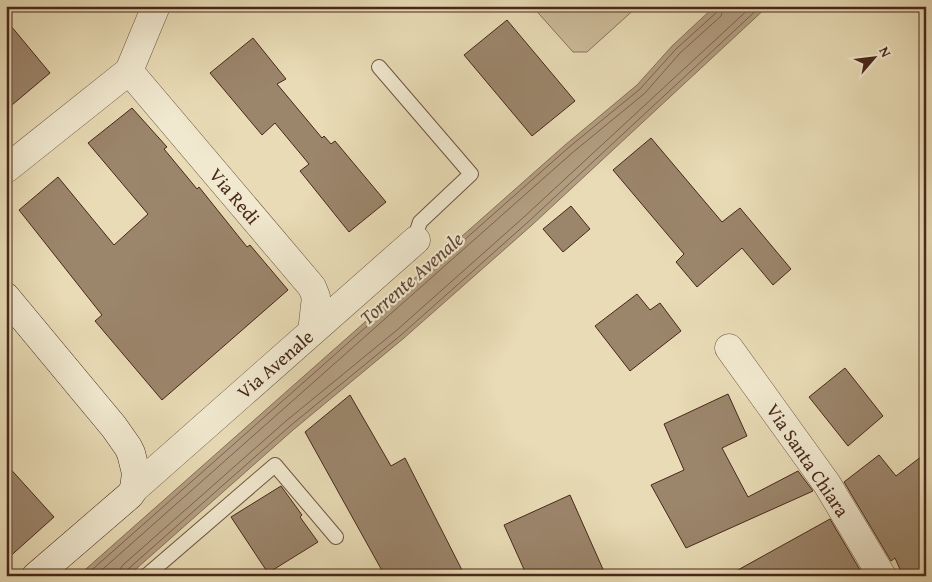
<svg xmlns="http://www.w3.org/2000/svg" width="932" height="582" font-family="'Gentium Book Plus',serif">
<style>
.green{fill:#cdbc9b;stroke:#8a725b}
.water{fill:#b29e81;stroke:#886e58}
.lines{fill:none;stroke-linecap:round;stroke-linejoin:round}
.shore{stroke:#7d624e;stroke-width:1}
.building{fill:#9b856b;stroke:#48271b}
.lane-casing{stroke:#705442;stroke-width:16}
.street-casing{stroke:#705442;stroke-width:29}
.secondary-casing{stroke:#48271b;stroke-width:29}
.lane{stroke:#f0e8cf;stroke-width:14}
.street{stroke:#f0e8cf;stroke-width:28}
.secondary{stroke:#f0e8cf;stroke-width:28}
.labels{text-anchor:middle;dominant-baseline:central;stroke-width:4.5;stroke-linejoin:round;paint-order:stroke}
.street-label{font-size:19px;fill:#48271b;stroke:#f0e8cf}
.water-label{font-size:20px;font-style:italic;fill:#624534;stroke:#f0e8cf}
</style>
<rect width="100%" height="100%" fill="#e8dbb5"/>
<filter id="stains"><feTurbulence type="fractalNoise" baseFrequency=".004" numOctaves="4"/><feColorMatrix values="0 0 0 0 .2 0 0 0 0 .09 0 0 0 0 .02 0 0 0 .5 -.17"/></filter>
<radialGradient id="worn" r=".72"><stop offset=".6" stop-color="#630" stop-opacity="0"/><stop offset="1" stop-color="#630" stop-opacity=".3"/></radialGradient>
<path class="green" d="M 532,6 L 638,6 L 587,52 L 573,52 Z"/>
<path class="water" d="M 715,6 L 768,6 L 532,225 L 404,338 L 293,430 L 128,576 L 78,576 L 565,145 L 637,85 L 672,46 Z"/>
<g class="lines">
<path class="shore" d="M 85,576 L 568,148 L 640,89 L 676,49 L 717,12 L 718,6
M 95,576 L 572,153 L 645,93 L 680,53 L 721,16 L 724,6
M 119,576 L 120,569 L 123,565 L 286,421 L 397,330 L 524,217 L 752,6
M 125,576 L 127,570 L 290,426 L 401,335 L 528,222 L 761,6"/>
</g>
<path class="building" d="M 6,20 L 50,73 L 6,110 Z
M 507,20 L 575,101 L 532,136 L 464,55 Z
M 253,38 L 286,79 L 277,84 L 322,138 L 324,136 L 331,144 L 335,141 L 386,202 L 349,232 L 300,171 L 309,164 L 275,123 L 262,135 L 210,73 Z
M 132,108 L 167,147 L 164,149 L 197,189 L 199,187 L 247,247 L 250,245 L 288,290 L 162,400 L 95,321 L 102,315 L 19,210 L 58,177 L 114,245 L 148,214 L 88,143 Z
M 651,138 L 722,222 L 740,208 L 791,269 L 773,285 L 742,248 L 697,287 L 676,262 L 684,254 L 613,170 Z
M 571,206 L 590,229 L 563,252 L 543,229 Z
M 637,294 L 650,310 L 660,303 L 681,331 L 630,371 L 595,326 Z
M 845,368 L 883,416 L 848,446 L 809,397 Z
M 728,394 L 747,436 L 722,448 L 748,497 L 798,471 L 813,491 L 686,548 L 651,485 L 684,470 L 664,424 Z
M 350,395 L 391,466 L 405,458 L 465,576 L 385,576 L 305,432 Z
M 926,453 L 926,572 L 917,576 L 903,576 L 895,558 L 891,561 L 844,482 L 879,455 L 896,476 Z
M 6,464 L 54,517 L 6,560 Z
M 281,486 L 302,515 L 300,517 L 318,542 L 268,573 L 231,517 Z
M 570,495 L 606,576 L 527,576 L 504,525 Z
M 830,519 L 863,575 L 727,576 Z"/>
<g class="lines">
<defs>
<path id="lane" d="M 379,67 L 471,174 L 420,222 L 418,228 L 416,240
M 146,576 L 275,465 L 336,537"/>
<path id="street" d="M 129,71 L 312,287 L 316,297 L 312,332
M 6,169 L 129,71 L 156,6
M 729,348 L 827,484 L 882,576
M 134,489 L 416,240"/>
<path id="secondary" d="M 6,297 L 114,427 L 128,447 L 131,453 L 136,473 L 134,489 L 130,495 L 36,576"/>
</defs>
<use href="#lane" class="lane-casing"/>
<use href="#street" class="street-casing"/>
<use href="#secondary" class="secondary-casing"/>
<use href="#lane" class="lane"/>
<use href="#street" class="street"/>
<use href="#secondary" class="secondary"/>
</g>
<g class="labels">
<g class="street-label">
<text transform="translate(235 196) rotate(50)">Via Redi</text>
<text transform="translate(275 364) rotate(-41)">Via Avenale</text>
<text transform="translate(808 460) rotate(56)">Via Santa Chiara</text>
</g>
<g class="water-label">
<text transform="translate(411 278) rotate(-41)">Torrente Avenale</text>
</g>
</g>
<rect width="932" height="582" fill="none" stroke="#e8dbb5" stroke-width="25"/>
<rect x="8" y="8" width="917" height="567" fill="none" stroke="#48271b" stroke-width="2.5"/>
<rect x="12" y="12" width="907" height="557" fill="none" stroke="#48271b"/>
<g transform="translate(874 58) rotate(62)" stroke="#f0e8cf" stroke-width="4" paint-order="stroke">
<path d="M0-4L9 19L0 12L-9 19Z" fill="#48271b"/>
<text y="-8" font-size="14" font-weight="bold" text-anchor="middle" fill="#48271b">N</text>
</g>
<rect width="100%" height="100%" filter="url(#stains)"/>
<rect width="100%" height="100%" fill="url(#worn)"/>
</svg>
